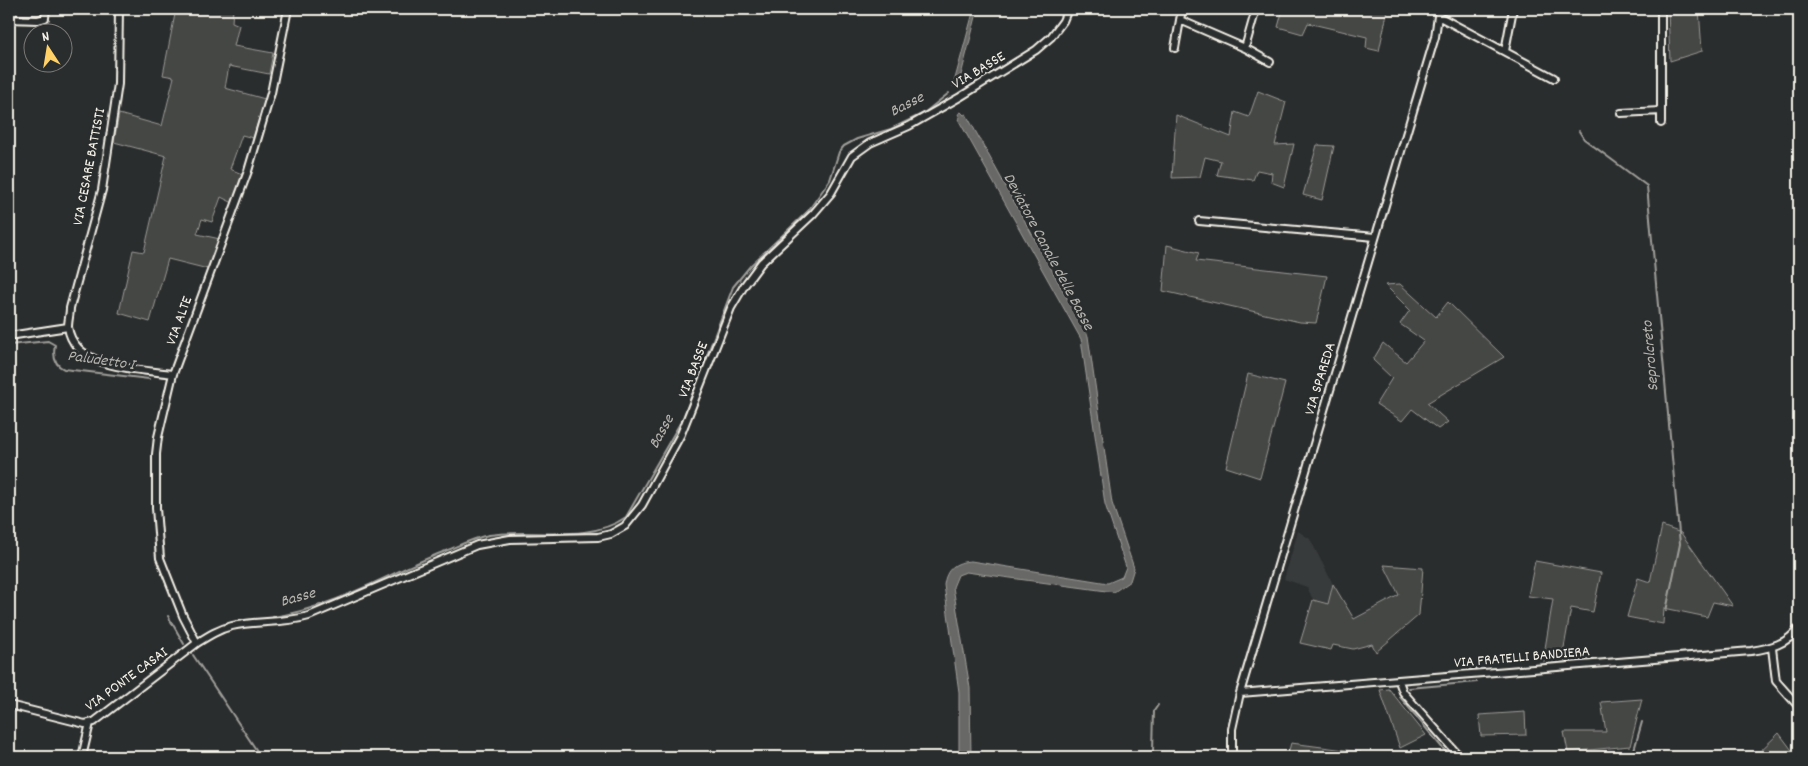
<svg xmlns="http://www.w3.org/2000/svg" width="1808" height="766" font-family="Dekko,sans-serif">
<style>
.built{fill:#373a3a}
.green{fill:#444645;stroke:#9c9c96}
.water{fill:#676866;stroke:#9f9f9a}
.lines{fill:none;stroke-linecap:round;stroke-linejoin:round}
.stream{stroke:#9f9f9a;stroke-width:2}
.street-casing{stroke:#f4f1e8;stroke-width:10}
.street{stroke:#2a2d2e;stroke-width:6}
.labels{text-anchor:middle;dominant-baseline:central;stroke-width:5;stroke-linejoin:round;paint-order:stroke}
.street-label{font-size:15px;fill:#f4f1e8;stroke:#2a2d2e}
.water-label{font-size:16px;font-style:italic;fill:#b5b3ae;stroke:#2a2d2e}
</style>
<rect width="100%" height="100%" fill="#2a2d2e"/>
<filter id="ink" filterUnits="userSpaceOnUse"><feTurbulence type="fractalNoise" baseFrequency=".02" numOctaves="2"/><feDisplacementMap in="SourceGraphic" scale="10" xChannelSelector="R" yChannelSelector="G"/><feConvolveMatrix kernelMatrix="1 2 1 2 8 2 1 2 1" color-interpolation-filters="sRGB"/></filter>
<g filter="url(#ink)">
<path class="built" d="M 1298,531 L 1310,539 L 1333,584 L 1328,604 L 1313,600 L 1307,587 L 1284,579 Z"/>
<path class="green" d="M 176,9 L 233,9 L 232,22 L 239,25 L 234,46 L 273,53 L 269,74 L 229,66 L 225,88 L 265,99 L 253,138 L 242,135 L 230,169 L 242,174 L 233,203 L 221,197 L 212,222 L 202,219 L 197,234 L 220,239 L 208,269 L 168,259 L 150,322 L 119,313 L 133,250 L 144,252 L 166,156 L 114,142 L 119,114 L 162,126 L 174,77 L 163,75 Z
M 1283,9 L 1388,9 L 1379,51 L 1366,48 L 1367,37 L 1308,23 L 1303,34 L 1278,27 Z
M 1668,9 L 1699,9 L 1702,51 L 1670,61 Z
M 1258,91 L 1286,102 L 1275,145 L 1294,144 L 1284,187 L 1271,182 L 1272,173 L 1257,170 L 1253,180 L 1217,175 L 1221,161 L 1205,157 L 1200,177 L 1172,178 L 1176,115 L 1231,137 L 1235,112 L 1249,117 Z
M 1317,145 L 1334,146 L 1322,200 L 1303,195 Z
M 1167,245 L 1199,253 L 1196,261 L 1327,276 L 1316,323 L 1300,322 L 1163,291 Z
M 1400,284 L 1436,317 L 1448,302 L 1504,357 L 1427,403 L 1448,422 L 1438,429 L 1412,409 L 1402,421 L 1376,404 L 1392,378 L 1373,360 L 1383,343 L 1406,362 L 1424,341 L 1400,324 L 1410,310 L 1385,285 Z
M 1248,374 L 1285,383 L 1260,478 L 1226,467 Z
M 1662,526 L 1681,533 L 1733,606 L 1713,602 L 1707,617 L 1664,608 L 1663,624 L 1627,617 L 1638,578 L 1650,582 Z
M 1535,561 L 1601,573 L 1593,612 L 1571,608 L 1562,659 L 1543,661 L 1553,599 L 1528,596 Z
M 1384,565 L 1423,568 L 1419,615 L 1376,652 L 1372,644 L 1353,649 L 1333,645 L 1331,650 L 1300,643 L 1313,600 L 1328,604 L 1333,584 L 1354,619 L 1399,595 Z
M 1389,689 L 1426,735 L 1400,748 L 1380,690 Z
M 1642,699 L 1630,746 L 1568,752 L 1564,732 L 1606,732 L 1601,702 Z
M 1525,712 L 1526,735 L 1481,736 L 1479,715 Z
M 1779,733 L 1797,757 L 1757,757 L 1756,755 Z
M 1291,743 L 1361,752 L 1361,757 L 1287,757 Z"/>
<path class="water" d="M 974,9 L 978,9 L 960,79 L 960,87 L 953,86 Z
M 961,112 L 964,115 L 966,114 L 1088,336 L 1112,503 L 1134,568 L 1130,581 L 1114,592 L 966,572 L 958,575 L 953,587 L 970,688 L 971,757 L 959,757 L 959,692 L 944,585 C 946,569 955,562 971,561 L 1108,583 L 1122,577 L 1126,567 L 1105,504 L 1081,339 L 958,119 L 960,118 L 958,114 Z"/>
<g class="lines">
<path class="stream" d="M 1579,131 L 1584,139 L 1647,186 L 1680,544 L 1666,611
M 9,345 L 48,341 L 55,345 C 53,355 54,365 64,369 L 149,379
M 168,616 L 184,644
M 273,617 C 331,609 389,573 443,552 C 458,546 473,538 489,535 C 533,528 588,544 626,517 L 683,418 L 733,287 L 751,265 L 808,211 L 830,180 L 839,152 L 844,146 L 857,139 L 891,129 L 924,113 L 949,93
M 193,655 L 261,757
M 1409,688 L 1477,682
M 1400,697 L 1450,757
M 1145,757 L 1153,751 L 1154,711 L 1158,705
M 1632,757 L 1642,722"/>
<defs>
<path id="street" d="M 119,9 L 118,84 L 102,190 L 70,308 C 70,314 68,321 68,327 C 74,370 140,369 173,374
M 1438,16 L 1554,78
M 9,19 L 38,20 L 45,18 L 46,9
M 1180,20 L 1245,48 L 1270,62
M 1175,48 L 1182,9
M 1245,48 L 1256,9
M 1505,51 L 1513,9
M 1621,113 L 1661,111 L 1661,9
M 1661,123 L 1661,111
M 1199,221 L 1375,237
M 9,336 L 68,327
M 197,643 L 183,616 L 160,558 L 156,508 L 156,454 L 158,437 L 173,374 L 248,171 L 271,93 L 288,9
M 1772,648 L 1776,681 L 1799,707
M 1399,681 L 1403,692 L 1460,757
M 1240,693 L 1751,651 C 1771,648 1787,644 1799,628
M 9,705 L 85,724 L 94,722 L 197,643 C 208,636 219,629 232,626 C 258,620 282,624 309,616 L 477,545 L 510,539 L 598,537 L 611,534 L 625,526 L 642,505 L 681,434 L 731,308 L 744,286 L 761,263 L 813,214 L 831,193 L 852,156 L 870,143 L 909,126 L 960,97 L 1036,50 L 1051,37 L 1063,21 L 1068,9
M 82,757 L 90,723
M 1232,757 L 1232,729 L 1240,693 L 1435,37 L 1439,9"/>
</defs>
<use href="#street" class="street-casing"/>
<use href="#street" class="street"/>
</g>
</g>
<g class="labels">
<g class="street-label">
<text transform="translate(979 71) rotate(-31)">VIA BASSE</text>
<text transform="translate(90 167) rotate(-79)">VIA CESARE BATTISTI</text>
<text transform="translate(180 321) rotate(-70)">VIA ALTE</text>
<text transform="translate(694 370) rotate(-69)">VIA BASSE</text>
<text transform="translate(1321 379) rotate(-73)">VIA SPAREDA</text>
<text transform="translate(1522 658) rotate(-5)">VIA FRATELLI BANDIERA</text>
<text transform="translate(127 680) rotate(-36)">VIA PONTE CASAI</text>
</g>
<g class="water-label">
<text transform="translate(907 105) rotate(-27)">Basse</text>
<text transform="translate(1048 252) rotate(62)">Deviatore Canale delle Basse</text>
<text transform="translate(1651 356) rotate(-95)">Seprolcreto</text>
<text transform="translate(101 361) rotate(8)">Paludetto I</text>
<text transform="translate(662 432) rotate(-61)">Basse</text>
<text transform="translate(298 598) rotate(-15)">Basse</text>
</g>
</g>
<rect width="1808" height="766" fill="none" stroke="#2a2d2e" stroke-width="30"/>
<rect x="15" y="15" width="1778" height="736" fill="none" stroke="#f4f1e8" stroke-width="2" filter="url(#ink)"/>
<g transform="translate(48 48) rotate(348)"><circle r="24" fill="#2a2d2e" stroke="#7b7b78"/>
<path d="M0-4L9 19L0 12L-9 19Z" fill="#ffd166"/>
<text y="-8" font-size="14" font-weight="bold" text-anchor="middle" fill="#f4f1e8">N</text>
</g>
</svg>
